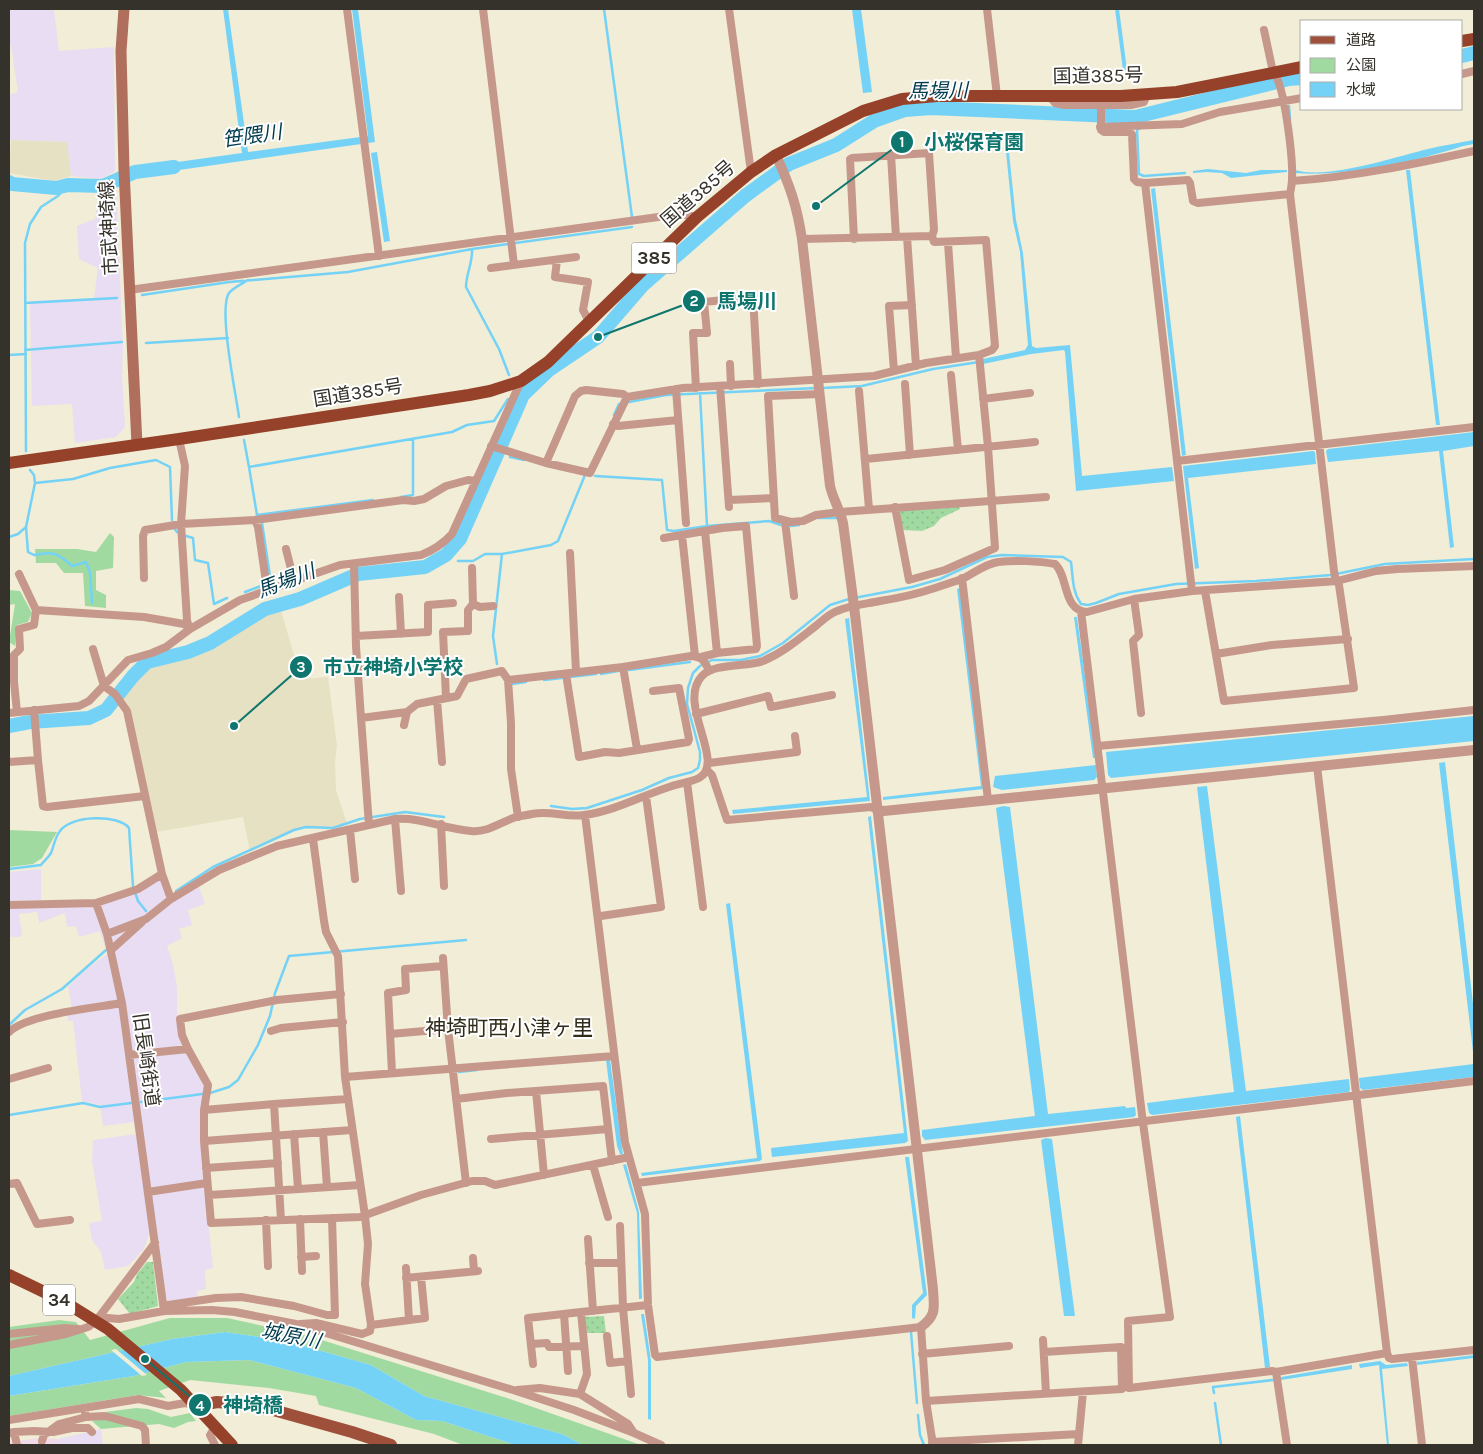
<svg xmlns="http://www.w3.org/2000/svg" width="1483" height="1454" font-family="Karla,'Noto Sans JP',sans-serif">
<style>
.commercial{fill:#e8ddf2}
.built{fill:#e7e1c4}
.medical{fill:#f1dbe8}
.green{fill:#a1daa1}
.park{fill:url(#park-dots)}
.water{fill:#74d2f7}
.pier{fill:#f1edd6}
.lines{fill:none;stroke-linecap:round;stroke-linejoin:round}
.stream{stroke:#74d2f7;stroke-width:2.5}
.river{stroke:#74d2f7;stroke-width:14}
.minor{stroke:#c6988c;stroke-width:8}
.tertiary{stroke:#c6988c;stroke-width:10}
.secondary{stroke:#b06f5d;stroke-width:11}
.primary{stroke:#9e503b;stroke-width:12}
.trunk{stroke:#96422a;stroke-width:12}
.labels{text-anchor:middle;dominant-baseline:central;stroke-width:4;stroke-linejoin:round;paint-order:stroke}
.shield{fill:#fff;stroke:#71706a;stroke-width:1}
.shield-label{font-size:18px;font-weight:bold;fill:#34322a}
.street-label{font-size:19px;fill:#34322a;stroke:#fff}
.water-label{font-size:20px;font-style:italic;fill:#003b4d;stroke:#fff}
.quarter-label{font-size:21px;fill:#2f2c1a;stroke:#fff}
.leader{fill:none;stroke:#0f766e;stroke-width:2}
.callout-dot{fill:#0f766e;stroke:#fff;stroke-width:2}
.mark-label{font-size:15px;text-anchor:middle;font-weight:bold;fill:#fff}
.callout-label{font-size:20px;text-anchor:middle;font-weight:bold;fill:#0f766e;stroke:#fff;stroke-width:4;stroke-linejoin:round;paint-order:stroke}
</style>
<defs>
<pattern id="park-dots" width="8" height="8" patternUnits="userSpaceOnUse" patternTransform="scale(1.25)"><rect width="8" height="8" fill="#a1daa1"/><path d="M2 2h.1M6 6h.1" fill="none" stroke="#8bbc8b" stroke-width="1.8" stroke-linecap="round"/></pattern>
</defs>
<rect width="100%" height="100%" fill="#f1edd6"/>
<path class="commercial" d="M 9,9 L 54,9 L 59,51 L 114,47 L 115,171 L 101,179 L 71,176 L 66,142 L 9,140 L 9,95 L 18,92 L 11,45 L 9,45 Z
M 116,186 L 123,348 L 122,375 L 125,427 L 116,437 L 75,443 L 72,404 L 32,406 L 30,301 L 94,298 L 98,268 L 79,259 L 77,226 L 95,219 L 100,190 Z
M 41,869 L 41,900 L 9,901 L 9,872 Z
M 161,878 L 171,903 L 199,887 L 205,904 L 188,910 L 192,925 L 179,929 L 182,938 L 167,946 L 173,964 L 177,987 L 177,1024 L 181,1045 L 204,1086 L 200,1110 L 204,1182 L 213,1268 L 205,1270 L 206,1289 L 197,1291 L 197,1297 L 167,1302 L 157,1233 L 149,1234 L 144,1249 L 128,1266 L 105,1270 L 101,1252 L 92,1240 L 89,1223 L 102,1221 L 92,1161 L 93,1140 L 136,1134 L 134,1122 L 103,1126 L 100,1105 L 82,1101 L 73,1021 L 68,1021 L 67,1011 L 72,1009 L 68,987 L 89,967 L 106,955 L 107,953 L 100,931 L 79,937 L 76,926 L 67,927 L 65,913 L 39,923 L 37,912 L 19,914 L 22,935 L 20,937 L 9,937 L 9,907 L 92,906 Z
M 101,1429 L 103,1445 L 58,1445 L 58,1439 Z"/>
<path class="built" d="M 11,140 L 67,142 L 71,176 L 54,181 L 9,173 Z
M 280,607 L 301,679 L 328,677 L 337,745 L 335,763 L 336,790 L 347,823 L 330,828 L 304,826 L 250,852 L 243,817 L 156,832 L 129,708 L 122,696 L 147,666 L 197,653 L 266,611 Z"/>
<path class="medical" d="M 39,1438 L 58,1439 L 58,1445 L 9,1445 L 9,1442 Z"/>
<path class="green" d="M 110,533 L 114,537 L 113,568 L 96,571 L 96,590 L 106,595 L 106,608 L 85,606 L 83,573 L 64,573 L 56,563 L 36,563 L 35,549 L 77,549 L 96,552 Z
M 9,590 L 20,591 L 32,613 L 28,622 L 17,625 L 15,646 L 9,642 L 15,604 L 9,605 Z
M 9,830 L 57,832 L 42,858 L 33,864 L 9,867 Z
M 170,1318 L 227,1318 L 309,1336 L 513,1400 L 641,1445 L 583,1445 L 562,1434 L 424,1396 L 371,1365 L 286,1341 L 225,1332 L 172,1339 L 9,1376 L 9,1327 L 59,1320 L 76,1322 L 90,1340 Z
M 249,1360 L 356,1388 L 416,1420 L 442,1421 L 515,1445 L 463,1445 L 434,1434 L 319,1405 L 316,1396 L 269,1388 L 190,1380 L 159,1391 L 166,1398 L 138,1395 L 9,1416 L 9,1396 L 134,1376 L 186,1362 Z
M 136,1408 L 148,1409 L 171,1417 L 190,1413 L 196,1421 L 188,1422 L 174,1428 L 159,1424 L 101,1429 L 92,1421 L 115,1416 L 105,1412 Z"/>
<path class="park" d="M 959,505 L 960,509 L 941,518 L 934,526 L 922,531 L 901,530 L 897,510 Z
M 147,1262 L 153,1262 L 158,1306 L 130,1314 L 118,1299 L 134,1282 L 137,1274 Z
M 604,1316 L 606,1333 L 587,1333 L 585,1317 Z"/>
<path class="water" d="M 223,9 L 228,9 L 248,152 L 368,136 L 352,9 L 358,9 L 375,142 L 158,173 L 156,165 L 242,153 Z
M 852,9 L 861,9 L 872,92 L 863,93 Z
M 1115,9 L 1119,9 L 1127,70 L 1123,70 Z
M 1004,132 L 1007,133 L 1016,220 L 1023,253 L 1032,346 L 1036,348 L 1070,345 L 1082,476 L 1172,467 L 1174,481 L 1076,491 L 1065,352 L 1064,350 L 1031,354 L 983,364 L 983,359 L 1025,350 L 1028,345 L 1020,252 L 1013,221 Z
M 1474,140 L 1474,144 L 1463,146 C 1414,162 1347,177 1295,173 L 1295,170 C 1327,180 1395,157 1428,149 C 1444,145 1459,143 1474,140 Z
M 377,152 L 390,241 L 384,242 L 371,153 Z
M 1208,169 L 1246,173 L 1261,170 L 1287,170 L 1287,172 L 1231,178 L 1222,173 L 1207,172 L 1193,173 L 1193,171 Z
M 1406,170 L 1410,170 L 1440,425 L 1436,425 Z
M 1155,188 L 1186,455 L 1182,456 L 1151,189 Z
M 1474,432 L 1474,446 L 1443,451 L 1454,547 L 1450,548 L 1439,451 L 1328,462 L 1326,451 L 1328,449 Z
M 1313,451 L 1315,452 L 1316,464 L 1188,478 L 1199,568 L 1195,569 L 1183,466 Z
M 960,588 L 984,789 L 883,800 L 883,797 L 981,786 L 957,589 Z
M 1074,617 L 1077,617 L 1096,758 L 1093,758 Z
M 849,618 L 870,801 L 733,814 L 732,810 L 867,797 L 845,619 Z
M 1474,716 L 1474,741 L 1111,778 L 1108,775 L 1106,752 Z
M 1445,762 L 1474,1012 L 1474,1060 L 1439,763 Z
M 1096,765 L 1097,777 L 1094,780 L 1002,790 L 993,787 L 995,776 Z
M 1207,786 L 1246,1091 L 1349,1079 L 1350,1089 L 1349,1092 L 1152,1115 L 1149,1113 L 1147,1103 L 1234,1092 L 1197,787 Z
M 1003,806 L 1010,807 L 1048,1114 L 1125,1106 L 1126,1108 L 1135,1107 L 1136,1115 L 1134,1117 L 925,1140 L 922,1136 L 922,1130 L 1035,1116 L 996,808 Z
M 871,816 L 908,1141 L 905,1143 L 772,1157 L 771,1148 L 904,1133 L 868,817 Z
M 730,903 L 762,1159 L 760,1161 L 642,1176 L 641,1173 L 757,1158 L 726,904 Z
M 606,1060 L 610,1060 L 623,1154 L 620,1154 L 617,1146 Z
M 1474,1064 L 1474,1077 L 1363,1090 L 1360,1088 L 1359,1078 Z
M 1240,1116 L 1270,1367 L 1265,1368 L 1236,1117 Z
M 1046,1138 L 1052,1139 L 1075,1316 L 1064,1316 L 1041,1140 Z
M 905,1157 L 909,1157 L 927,1295 L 916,1306 L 915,1318 L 913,1319 L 912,1317 L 912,1305 L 923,1293 Z
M 626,1164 L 639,1212 L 642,1298 L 641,1299 L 639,1299 L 637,1213 L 623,1165 Z
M 641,1314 L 644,1314 L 651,1361 L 651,1420 L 648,1419 L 648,1360 Z
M 225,1332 L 286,1341 L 371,1365 L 424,1396 L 562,1434 L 583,1445 L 515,1445 L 442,1421 L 416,1420 L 356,1388 L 249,1360 L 186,1362 L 134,1376 L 9,1396 L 9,1376 L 172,1339 Z
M 1474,1355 L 1474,1358 L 1417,1365 L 1417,1362 Z
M 1380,1361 L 1386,1365 L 1407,1363 L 1408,1366 L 1382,1369 L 1389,1445 L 1387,1445 L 1379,1365 L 1360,1368 L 1359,1364 Z
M 1352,1365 L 1352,1369 L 1281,1380 L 1281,1377 Z"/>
<path class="pier" d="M 116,1349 L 147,1375 L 142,1376 L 111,1350 Z"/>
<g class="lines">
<path class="stream" d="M 604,9 L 632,217
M 1289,106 L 1290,119
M 1139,129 L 1137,129 L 1139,174 L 1144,176 L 1185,173
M 472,249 C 473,262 466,274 466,287 L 499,349 L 509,375
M 142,295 L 229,282 L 348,272 L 472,249 L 632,227
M 25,303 L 117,298
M 146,343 L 228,338
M 25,350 L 122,342
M 9,355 L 26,354
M 822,388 L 862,386 L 933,369 L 979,362
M 700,393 L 707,526 L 769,521 L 781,525
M 629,402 L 666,395 L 817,388
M 614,415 L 619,404
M 239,417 C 236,394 218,309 229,293 C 234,287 242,284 248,280
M 244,440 L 249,467
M 26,451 L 25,243 L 30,224 L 41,207 L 58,196 L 68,185
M 510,457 L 524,460
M 595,476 L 662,480 L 667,530 L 674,531 L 707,526
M 35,483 L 73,479 L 110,468 L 156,460 L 170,467 L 172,520
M 401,497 L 413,495 L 413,439
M 373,500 L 257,515 L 249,467 L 452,432 L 467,425 L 494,421 L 508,399
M 818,518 L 836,518
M 262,523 L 271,583
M 791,526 L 799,525
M 26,527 L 28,552 L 34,555 C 53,551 58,553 72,566 L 86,562 L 90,573 L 92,603
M 173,527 L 177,532
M 186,536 L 193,538 L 195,560 L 208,563 L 214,604 L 227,598
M 9,537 L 18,534 L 26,527 L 35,483 L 34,475 L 30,470
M 458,561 L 473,561 L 485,554 L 502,554 L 551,545 L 558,541 L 585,475
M 245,592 L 261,586
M 854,598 L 912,587 L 940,579 L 987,557 L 1002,555 L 1063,557 L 1071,562 C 1073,577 1072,591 1081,604 L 1088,605 L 1096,603 L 1119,594 L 1176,584 L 1256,581 L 1331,575 L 1385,564 L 1474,559
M 497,664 L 493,636 L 502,554
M 629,670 L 690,662
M 601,674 L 618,671
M 570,677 L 596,674
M 544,680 L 562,678
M 512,684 L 526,682
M 551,806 L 572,809 L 587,808 L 642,790 L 669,778 L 692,772 L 698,768 L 700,760 L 700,752 L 687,704 L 688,688 L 693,673 L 700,666 L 712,660 L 741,660 L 760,656 L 783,643 L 830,605 L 849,599
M 9,869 L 41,865 C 44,861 48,858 51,853 C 54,846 55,837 60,831 C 71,815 118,814 129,828 L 133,886 L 138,901 L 146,911
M 176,891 L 213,867 L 294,830 L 306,827 L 333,828 L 360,819 L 405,812 L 444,817
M 9,1025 L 25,1010 L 62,989 L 106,950
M 459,1072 L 477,1070
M 141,1102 L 210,1093 L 229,1087 L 238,1080 L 258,1045 L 270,1016 L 275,993 L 289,956 L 466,940
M 9,1115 L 83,1103 L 100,1107 L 131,1103
M 911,1332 L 917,1403
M 1214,1393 L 1213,1387 L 1273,1380
M 1215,1403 L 1221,1445
M 918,1415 L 920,1435 L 924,1445"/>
<path class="river" d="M 1462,56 L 1474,53
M 9,182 L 12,184 L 56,188 L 68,185 L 103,186 L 135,172 L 174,167
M 9,726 L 30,722 L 89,718 L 106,710 L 133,676 L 147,662 L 188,652 L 210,643 L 265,609 L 300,599 L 358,574 L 425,567 L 446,555 L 460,539 L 523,395 L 549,370 L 598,337 L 643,285 L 745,196 L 789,164 L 836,145 L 874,121 L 905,110 L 931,108 L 1135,117 L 1289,79 L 1302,78"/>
<path class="minor" d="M 347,9 L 379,256
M 483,9 L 514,265
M 729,9 L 751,172
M 987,9 L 997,96
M 1462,74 L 1474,71
M 1049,96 L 1055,103 L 1064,105 L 1131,105 L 1144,102 L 1147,95
M 1101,105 L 1101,130 L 1104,132 L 1128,132 L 1132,134 L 1134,179 L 1137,182 L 1145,183
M 1100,127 L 1182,124 L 1220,112 L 1302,98
M 891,155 L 896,237
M 1292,181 C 1354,177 1414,164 1474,151
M 907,237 L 916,366
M 854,239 L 850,159 L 852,158 L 929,153 L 934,230 L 932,236
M 948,243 L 956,358
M 557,260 L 555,277 L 588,282 L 583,310 L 589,321
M 491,268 L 576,257
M 129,290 L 680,214 L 697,217
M 730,364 L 731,386
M 894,371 L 889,306 L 912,305
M 951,375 L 958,450
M 905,384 L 910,455
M 720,386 L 729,507
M 696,388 L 693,333 L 707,333 L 704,302 L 753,297 L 758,384
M 676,389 L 686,523
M 859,391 L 869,509
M 820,394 L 768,396 L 775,518 L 791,522 L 803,521 L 816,515 L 840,512 L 1046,497
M 983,399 L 1030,393
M 613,424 L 618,426 L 678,420
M 179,439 L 185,466 L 181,524 L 187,620 L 189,628
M 491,446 L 546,463 L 590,473 L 627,397
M 866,459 L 1035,442
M 1177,461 L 1474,427
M 546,463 L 575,396 L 581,391 L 586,390 L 623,394 L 627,397 L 683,388 L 874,376 L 926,363 L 979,355 L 992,350 L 995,346 L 986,240 L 934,242 L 932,236 L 802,239
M 729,500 L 774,498
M 895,507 L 909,580 L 945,570 L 995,548 L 988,447 L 979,355
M 255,520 L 258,527 L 267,589
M 785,521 L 794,596
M 705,531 L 717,653
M 682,535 L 695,656
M 664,538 L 722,528 L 746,526 L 757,646 L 756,649 L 717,653 L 701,657
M 286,549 L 294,581
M 570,553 L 576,672
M 354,564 L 356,646 L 361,718
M 19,574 L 36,610 L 144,617 L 184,624 L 190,629
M 144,578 L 143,536 L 145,530 L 181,524 L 255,520 L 403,500 L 414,501 L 424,499 L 446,486 L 468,480 L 476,481
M 962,578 L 988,800
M 1192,591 L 1145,183 L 1188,180 L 1190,183 L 1193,201 L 1198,203 L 1290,194
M 1205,591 L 1224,701 L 1354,688 L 1339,585 L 1335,577 L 1334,571 L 1290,194 C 1291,189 1292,184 1292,179 C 1293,160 1285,84 1273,72 L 1264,30
M 399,597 L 401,634
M 1134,599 L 1139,635 L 1133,641 L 1141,713
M 473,604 L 480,607 L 493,606
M 1081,611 L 1143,1123 L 1170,1317 L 1128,1321 L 1129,1388 L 1272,1371 L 1276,1372 L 1387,1353
M 356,636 L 428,632 L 428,605 L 453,603
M 93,649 L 104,686 L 115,694 L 127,711 L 162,874 L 171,899
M 1216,654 L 1272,645 L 1348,639
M 623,667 L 637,749
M 358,670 L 444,664
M 566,674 L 579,757 L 605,752 L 619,753 L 688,742 L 689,739 L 679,688 L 653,691
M 508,680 L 623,667 L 691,656 C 703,657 704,661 709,670
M 446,698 L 443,632 L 468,631 L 468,610 L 473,604 L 472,568
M 437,700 L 442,762
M 17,712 L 14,682 L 14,655 L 20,649 L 19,629 L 34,625 L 36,610
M 9,713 L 79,706 L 89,701 L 128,660 L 152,653 L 166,647 L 190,629 L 240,600 L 340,565 L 421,555 C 434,550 443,544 452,534 L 521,381
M 696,714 L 768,696 L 771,707 L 832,695
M 404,725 L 407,712
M 1098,746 L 1383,720 L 1474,710
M 38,760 L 43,806 L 47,807 L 145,796
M 9,762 L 38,760 L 34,710
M 709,763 L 797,752 L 795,736
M 1317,766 L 1387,1353 L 1389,1358 L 1392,1359 L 1474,1350
M 707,770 L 712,775 L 727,820 L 871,807 L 877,810
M 687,782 L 703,907
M 585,815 L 625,1142 L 645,1214 L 648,1305 L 655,1355 L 657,1357 L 921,1327 L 926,1401 L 933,1445
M 395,819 L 401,891
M 441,824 L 444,886
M 369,825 L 361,718 L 407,712 L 417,704 L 457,696 L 466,679 L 502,671 L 508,680 L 511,723 L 511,769 L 518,817
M 350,830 L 355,879
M 96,903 L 138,889 L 162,874
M 9,905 L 96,903 L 107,934 L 122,1003 L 164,1311
M 601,916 L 661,907 L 646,796
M 107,934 L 146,919 L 171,899 L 219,870 L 277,846 L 395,819 C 422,817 444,829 471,831 C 487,833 501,822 516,817 C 521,816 527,815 532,814 C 550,810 567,818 584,815 C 615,811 643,795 672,786 C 681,783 691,782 699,778 C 727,763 676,703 702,676 C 714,663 746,667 763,661 C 784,652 800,638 817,625 C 823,620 829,614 837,611 C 850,605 866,604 880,601 C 899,598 917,594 935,588 C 944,585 953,582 962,579 C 974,573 985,564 998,562 C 1014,560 1039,561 1055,564 C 1069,577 1062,610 1087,612 L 1134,599 L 1192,591 L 1337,581 L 1376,571 L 1397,569 L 1474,566
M 111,950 L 142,922
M 443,958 L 448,1029 L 466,1183
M 341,994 L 277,1000 L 180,1019 L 182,1035 L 188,1049 L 208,1085 L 204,1110 L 204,1141 L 211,1223 L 360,1217 L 421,1195 L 472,1181 L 485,1181 L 495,1185 L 629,1157
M 271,1031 L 281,1028 L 343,1022
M 9,1032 C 28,1014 94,1008 122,1003
M 390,1034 L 448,1029
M 129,1055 L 188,1049
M 392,1073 L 388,993 L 406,990 L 405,969 L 443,966
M 345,1077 L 614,1056
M 9,1079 L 48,1068
M 536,1091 L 544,1175
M 456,1099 L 507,1093 L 603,1086 L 612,1161
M 204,1110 L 274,1104
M 323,1132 L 327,1187
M 294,1134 L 298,1189
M 491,1139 L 608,1129
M 204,1141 L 352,1130
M 593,1165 L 608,1217
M 206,1168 L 278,1163
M 637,1183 L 1474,1081
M 9,1184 L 17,1183 L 37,1224 L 70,1220
M 148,1192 L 207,1183
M 209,1195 L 360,1185
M 300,1219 L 302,1271
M 266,1220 L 268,1266
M 281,1220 L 274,1104 L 348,1099
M 620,1226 L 623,1308 L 631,1394
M 588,1239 L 593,1311
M 301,1257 L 316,1256
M 473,1258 L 474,1271
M 589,1263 L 621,1263
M 406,1268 L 409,1320
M 406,1278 L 478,1271
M 164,1311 L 168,1305 L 216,1298 L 241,1297 L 294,1306 L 327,1315 L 335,1315 L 332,1218
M 564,1314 L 568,1371
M 96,1321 L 155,1243
M 300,1324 L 316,1323 L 362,1334 L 370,1331 L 371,1325 L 365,1284 L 368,1244 L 365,1216 L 345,1077 L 338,956 L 326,932 L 324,921 L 313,839
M 371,1325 L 425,1318 L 421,1277
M 9,1334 L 65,1328 L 77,1329
M 607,1336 L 610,1363 L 628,1361
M 1043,1340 L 1046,1393
M 531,1344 L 547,1343 L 549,1347 L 584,1346
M 9,1345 L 66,1334 L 88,1327 L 96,1321 L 108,1318 L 119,1319 L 164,1311 L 212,1310 L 235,1312 L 296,1324 L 513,1390 L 574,1410 L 634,1433 L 661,1445
M 922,1354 L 1009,1346
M 1412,1358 L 1422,1445
M 533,1364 L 528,1318 L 581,1312
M 1276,1372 L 1287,1445
M 517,1390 L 540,1388 L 580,1394 L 628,1424 L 634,1433
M 580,1394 L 587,1374 L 581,1312 L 648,1305
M 926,1401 L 1122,1389 L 1121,1347 L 1044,1352
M 84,1408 L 86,1417 L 105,1416 L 142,1426 L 145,1430 L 146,1445
M 9,1420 L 139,1399 L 168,1406 L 185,1403 L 193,1405
M 14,1432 L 34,1431 L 53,1432 L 72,1428 L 88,1428 L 92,1432
M 9,1433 L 14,1432 L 17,1445
M 42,1441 L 44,1435 L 59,1424 L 86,1417
M 932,1442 L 1079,1434
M 215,1445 L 210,1435 L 215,1427
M 1078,1445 L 1083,1392"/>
<path class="tertiary" d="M 776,155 C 790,186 797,206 802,239 L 830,486 C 833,499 840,510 843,523 L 854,606 L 933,1289 C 934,1308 937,1315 921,1327
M 877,810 L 884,811 L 1474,750"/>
<path class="secondary" d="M 124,9 L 121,51 L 124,170 L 137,445"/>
<path class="primary" d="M 197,1406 L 217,1402 L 259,1406 L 352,1432 L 391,1445"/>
<path class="trunk" d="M 1462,41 L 1474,39
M 9,463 L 179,439 L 469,395 L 490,391 L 521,381 L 548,362 L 697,217 L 751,172 L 776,155 L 863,111 L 902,99 L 937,96 L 1121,96 L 1177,92 L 1302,67
M 9,1275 L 63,1301 L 108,1329 L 181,1390 L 232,1445"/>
</g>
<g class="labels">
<g class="shield">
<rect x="631.5" y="242.5" width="45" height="31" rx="4"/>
<rect x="43" y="1284.5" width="32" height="31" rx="4"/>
</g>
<g class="shield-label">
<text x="654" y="258">385</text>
<text x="59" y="1300">34</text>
</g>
<g class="street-label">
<text transform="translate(1098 76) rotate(-1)">国道385号</text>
<text transform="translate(698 194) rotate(-41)">国道385号</text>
<text transform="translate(109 228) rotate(-93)">市武神埼線</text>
<text transform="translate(358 393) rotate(-9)">国道385号</text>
<text transform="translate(146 1060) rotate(82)">旧長崎街道</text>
</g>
<g class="water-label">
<text transform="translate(938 91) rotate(-1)">馬場川</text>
<text transform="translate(252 136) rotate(-8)">笹隈川</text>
<text transform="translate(286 581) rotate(-21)">馬場川</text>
<text transform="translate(291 1336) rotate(11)">城原川</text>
</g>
<g class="quarter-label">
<text x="509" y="1028">神埼町西小津ヶ里</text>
</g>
</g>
<path class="leader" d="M816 206L902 142M598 337L694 301M234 726L301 667M145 1359L200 1405"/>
<g class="callout-dot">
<circle cx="816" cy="206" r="5"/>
<circle cx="598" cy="337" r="5"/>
<circle cx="234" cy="726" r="5"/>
<circle cx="145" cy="1359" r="5"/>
<circle cx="902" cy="142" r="12"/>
<circle cx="694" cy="301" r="12"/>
<circle cx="301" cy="667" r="12"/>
<circle cx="200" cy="1405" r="12"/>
</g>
<g class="mark-label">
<text x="902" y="147">1</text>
<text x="694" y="306">2</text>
<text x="301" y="672">3</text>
<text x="200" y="1411">4</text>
</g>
<g class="callout-label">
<text x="974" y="149">小桜保育園</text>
<text x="747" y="308">馬場川</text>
<text x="393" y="674">市立神埼小学校</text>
<text x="253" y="1412">神埼橋</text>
</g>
<rect width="1483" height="1454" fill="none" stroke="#34322a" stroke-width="20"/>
<rect x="1300" y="20" width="162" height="90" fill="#ffffff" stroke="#aeadaa"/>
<rect x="1310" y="36" width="25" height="8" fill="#9e503b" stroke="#aeadaa"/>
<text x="1346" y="45" font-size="15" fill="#34322a">道路</text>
<rect x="1310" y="58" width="25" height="15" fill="#a1daa1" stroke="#aeadaa"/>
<text x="1346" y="70" font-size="15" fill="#34322a">公園</text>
<rect x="1310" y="82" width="25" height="15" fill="#74d2f7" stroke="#aeadaa"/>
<text x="1346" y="95" font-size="15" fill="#34322a">水域</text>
</svg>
